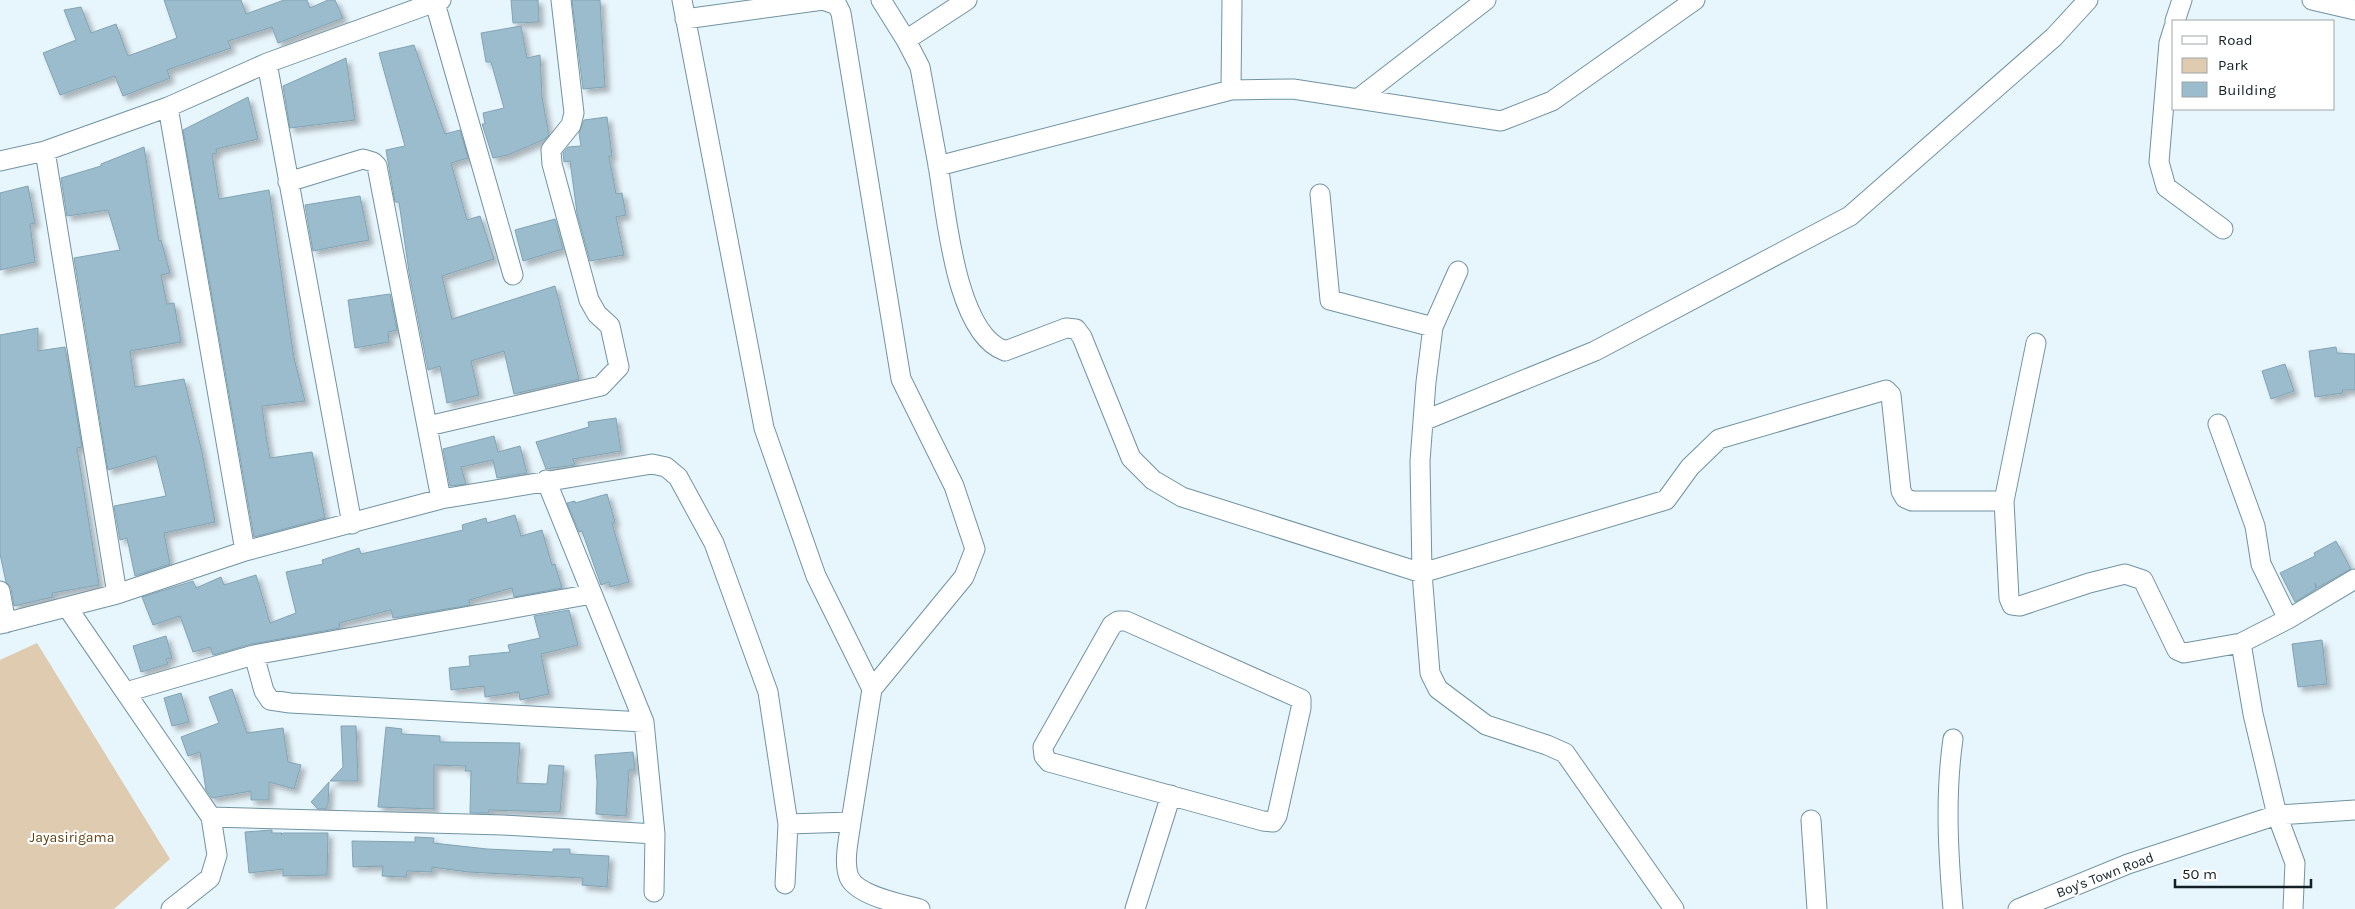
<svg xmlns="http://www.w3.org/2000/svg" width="2355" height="909" font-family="Karla,sans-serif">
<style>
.green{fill:#dfcbb0}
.building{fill:#9abccc;stroke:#81a3b3;filter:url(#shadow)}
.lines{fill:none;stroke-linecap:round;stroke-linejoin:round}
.minor-casing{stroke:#7193a2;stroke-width:21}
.minor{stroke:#fff;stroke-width:19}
.labels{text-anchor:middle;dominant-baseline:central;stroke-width:4.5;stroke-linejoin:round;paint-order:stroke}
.park-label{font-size:14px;fill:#604314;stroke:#fff}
.street-label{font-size:14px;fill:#121f25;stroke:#fff}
</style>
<defs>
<filter id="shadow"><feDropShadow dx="4.5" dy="4.5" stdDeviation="2.5" flood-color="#0004"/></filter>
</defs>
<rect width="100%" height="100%" fill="#e7f5fc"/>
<path class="green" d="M 37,643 L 170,859 L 114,909 L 0,909 L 0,660 Z"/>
<path class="building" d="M 164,0 L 241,0 L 246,14 L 284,0 L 307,0 L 310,8 L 328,0 L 335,0 L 343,18 L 278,43 L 272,27 L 228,41 L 231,48 L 167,70 L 170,78 L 123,96 L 115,76 L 60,95 L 43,53 L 76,40 L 64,10 L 81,7 L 91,33 L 116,24 L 128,56 L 177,38 Z
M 511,0 L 538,0 L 539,22 L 513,23 Z
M 572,0 L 600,0 L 605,87 L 583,89 Z
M 521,26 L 527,58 L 540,55 L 542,97 L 549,135 L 545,139 L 508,155 L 493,158 L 482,124 L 485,124 L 483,113 L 504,108 L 491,62 L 486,62 L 481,33 Z
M 414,45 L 445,134 L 460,130 L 468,158 L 451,163 L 467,220 L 480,216 L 494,259 L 442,276 L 452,319 L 555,286 L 579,379 L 514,394 L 504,351 L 471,361 L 479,395 L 447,403 L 440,366 L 428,370 L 409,272 L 399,202 L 395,202 L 386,150 L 405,146 L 379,53 Z
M 346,58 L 355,120 L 290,128 L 283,86 Z
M 248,97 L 258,139 L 216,149 L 217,153 L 212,154 L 219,199 L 269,190 L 294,358 L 305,401 L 262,406 L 266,436 L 270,458 L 312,452 L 325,518 L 254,537 L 183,130 Z
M 607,117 L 612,156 L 609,156 L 616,194 L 622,193 L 626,215 L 616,217 L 624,255 L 590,261 L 577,213 L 570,161 L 564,162 L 563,153 L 568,147 L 581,146 L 579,133 L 584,120 Z
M 144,147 L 159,241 L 161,240 L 170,273 L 161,275 L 167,304 L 174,303 L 181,342 L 130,351 L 135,387 L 184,379 L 202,452 L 215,522 L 164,533 L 170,564 L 135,576 L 127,538 L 120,540 L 114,506 L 166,496 L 156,456 L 108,470 L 74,258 L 120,250 L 108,210 L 67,216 L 61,178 L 101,166 L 101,164 Z
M 28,186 L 35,223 L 30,224 L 35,262 L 0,270 L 0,193 Z
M 360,196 L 369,240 L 313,251 L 305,205 Z
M 555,219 L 563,249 L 523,261 L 515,230 Z
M 390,294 L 397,330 L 388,332 L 389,342 L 355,348 L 348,300 Z
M 38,328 L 38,351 L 65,347 L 82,447 L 77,448 L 99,585 L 52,593 L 53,597 L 14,606 L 11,588 L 6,582 L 0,554 L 0,335 Z
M 2336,347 L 2337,353 L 2355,354 L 2355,390 L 2342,390 L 2343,393 L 2315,397 L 2309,351 Z
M 2285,364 L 2294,391 L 2271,399 L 2262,371 Z
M 616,418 L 621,451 L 573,459 L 575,465 L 546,469 L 536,442 L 589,427 L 588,422 Z
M 494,436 L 498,452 L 520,446 L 527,473 L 497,478 L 493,460 L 461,467 L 466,484 L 450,486 L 443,449 Z
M 607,494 L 615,522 L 612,523 L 629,582 L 610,587 L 609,582 L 601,585 L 582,531 L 579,532 L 567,503 L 575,501 L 575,503 Z
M 515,515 L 521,536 L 542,530 L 552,565 L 555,564 L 562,588 L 514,597 L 512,588 L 469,600 L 470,605 L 393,618 L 391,610 L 339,623 L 340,628 L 252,644 L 213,655 L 210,647 L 193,652 L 180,616 L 153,625 L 142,597 L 193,581 L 196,588 L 221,577 L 224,585 L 256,575 L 270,623 L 296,613 L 286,572 L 323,564 L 322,560 L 359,548 L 361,554 L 463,530 L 462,525 L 486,518 L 487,523 Z
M 2336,541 L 2351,569 L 2317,588 L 2315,583 L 2316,589 L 2295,602 L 2280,573 L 2315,556 L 2314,553 Z
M 569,610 L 578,645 L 541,654 L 549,694 L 520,700 L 519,692 L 485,697 L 484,686 L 451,690 L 449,668 L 470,666 L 469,656 L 510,652 L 508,645 L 540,638 L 534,616 Z
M 166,636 L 172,658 L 166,659 L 168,664 L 141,672 L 133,646 Z
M 2322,640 L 2327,684 L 2298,687 L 2292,644 Z
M 232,689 L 247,733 L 283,728 L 288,762 L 301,765 L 294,789 L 269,782 L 269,800 L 251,800 L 251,791 L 212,798 L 206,790 L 200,752 L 188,756 L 181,737 L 219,723 L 209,697 Z
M 181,693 L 189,722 L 172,726 L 164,698 Z
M 341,726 L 356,726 L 358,781 L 330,781 L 343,767 Z
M 386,727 L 402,729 L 401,734 L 440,736 L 440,742 L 520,743 L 517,783 L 547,784 L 549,765 L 564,766 L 560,812 L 489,810 L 489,813 L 470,813 L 471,771 L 465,771 L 466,766 L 434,765 L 434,809 L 378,807 Z
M 633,752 L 635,770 L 629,770 L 626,816 L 596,814 L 597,782 L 595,755 Z
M 329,782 L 328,805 L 325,809 L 318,809 L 311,802 Z
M 272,830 L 272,833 L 282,833 L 281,835 L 283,833 L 328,833 L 327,875 L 283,876 L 283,869 L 249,873 L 245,832 Z
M 415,837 L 434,838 L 433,843 L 487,849 L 553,852 L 553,849 L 570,849 L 570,854 L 609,856 L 607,887 L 582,885 L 583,878 L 468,872 L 432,867 L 432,872 L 407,871 L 406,877 L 382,876 L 383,866 L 353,867 L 352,841 L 415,842 Z"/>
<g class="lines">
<defs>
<path id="minor" d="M 881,0 L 906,40 L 920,67 C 926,100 932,132 938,165 C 946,210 955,334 1005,351 L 1066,328 L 1076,329 L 1082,337 L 1131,458 L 1153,480 L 1182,497 L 1422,573 L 1430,673 L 1438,689 L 1486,725 L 1547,745 L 1565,753 L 1674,909
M 2312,0 L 2355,10
M 435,3 L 513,275
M 685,19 L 823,0 L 837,5 L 841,13 L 901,379 L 954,486 L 975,549 L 964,577 L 872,689
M 2175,21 L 2182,0
M 2174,27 L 2169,43 L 2159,162 L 2166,187 L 2223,229
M 906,40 L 967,0
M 267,63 L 352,524
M 1231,90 L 1232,0
M 1359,98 L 1486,0
M 168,107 L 245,551
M 45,151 L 117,594
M 0,161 L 45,151 L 168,107 L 267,63 L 441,0
M 938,166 L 1231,90 L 1293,89 L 1501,121 L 1552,101 L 1695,0
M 288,182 L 363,159 L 373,162 L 377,166 L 441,499
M 1320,194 L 1330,300 L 1433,327
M 1458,271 L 1433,327 L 1426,382 L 1420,461 L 1422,573 L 1666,500 L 1690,467 L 1719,439 L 1886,390 L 1891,395 L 1901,491 L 1905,498 L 1912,501 L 2004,501 L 2009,598 L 2012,605 L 2020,606 L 2089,583 L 2125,574 L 2143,580 L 2177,650 L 2184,653 L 2241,643
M 1423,421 L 1595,351 L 1850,216 L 2054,37 L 2088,0
M 2218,424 L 2255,526 L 2261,564 L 2288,619
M 428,426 L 601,386 L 619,367 L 610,326 L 597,314 L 589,300 L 552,164 L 551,150 L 571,125 L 574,113 L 561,0
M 2004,501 L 2036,343
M 0,591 L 6,623
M 67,607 L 211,817 L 217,855 L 210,878 L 171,909
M 1118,621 L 1126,621 L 1301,699 L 1301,708 L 1277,816 L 1273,822 L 1263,821 L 1049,762 L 1044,756 L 1043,747 L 1112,625 Z
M 0,624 L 117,594 L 245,551 L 441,499 L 652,464 L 666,467 L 678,477 L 714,543 L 768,692 L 788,824 L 851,822 L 872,689 L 816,576 L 764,428 L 682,0
M 254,655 L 264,691 L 270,700 L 290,703 L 644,722
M 126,692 L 254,655 L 592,594
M 211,817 L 503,825 L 655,834 L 644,722 L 546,480
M 1811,820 L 1817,909
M 851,822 C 849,839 843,861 849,877 C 857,896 902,904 920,909
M 785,884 L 788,824
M 654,892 L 655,834
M 1135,909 L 1171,795
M 1953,909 C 1948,852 1945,795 1953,739
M 2018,909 L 2128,864 L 2277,815 L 2355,810
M 2293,909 L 2295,863 L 2277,815 L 2253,714 L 2241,643 L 2288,619 L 2355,579"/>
</defs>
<use href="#minor" class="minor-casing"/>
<use href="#minor" class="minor"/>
</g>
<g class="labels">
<g class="park-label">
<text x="72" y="837">Jayasirigama</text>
</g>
<g class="street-label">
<text transform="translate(2105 875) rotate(-21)">Boy's Town Road</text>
</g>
</g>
<rect x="2172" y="20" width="162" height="90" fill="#ffffff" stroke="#a0a5a8"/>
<rect x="2182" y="36" width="25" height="8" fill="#ffffff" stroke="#a0a5a8"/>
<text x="2218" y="45" font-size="15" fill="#121f25">Road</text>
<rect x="2182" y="58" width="25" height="15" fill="#dfcbb0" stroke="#a0a5a8"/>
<text x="2218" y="70" font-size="15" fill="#121f25">Park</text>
<rect x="2182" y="82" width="25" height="15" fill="#9abccc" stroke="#a0a5a8"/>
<text x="2218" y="95" font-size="15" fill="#121f25">Building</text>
<path d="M2175 879v8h136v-8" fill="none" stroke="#121f25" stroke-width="2.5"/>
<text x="2182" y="879" font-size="15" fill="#121f25" stroke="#ffffff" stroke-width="4" paint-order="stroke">50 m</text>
</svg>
